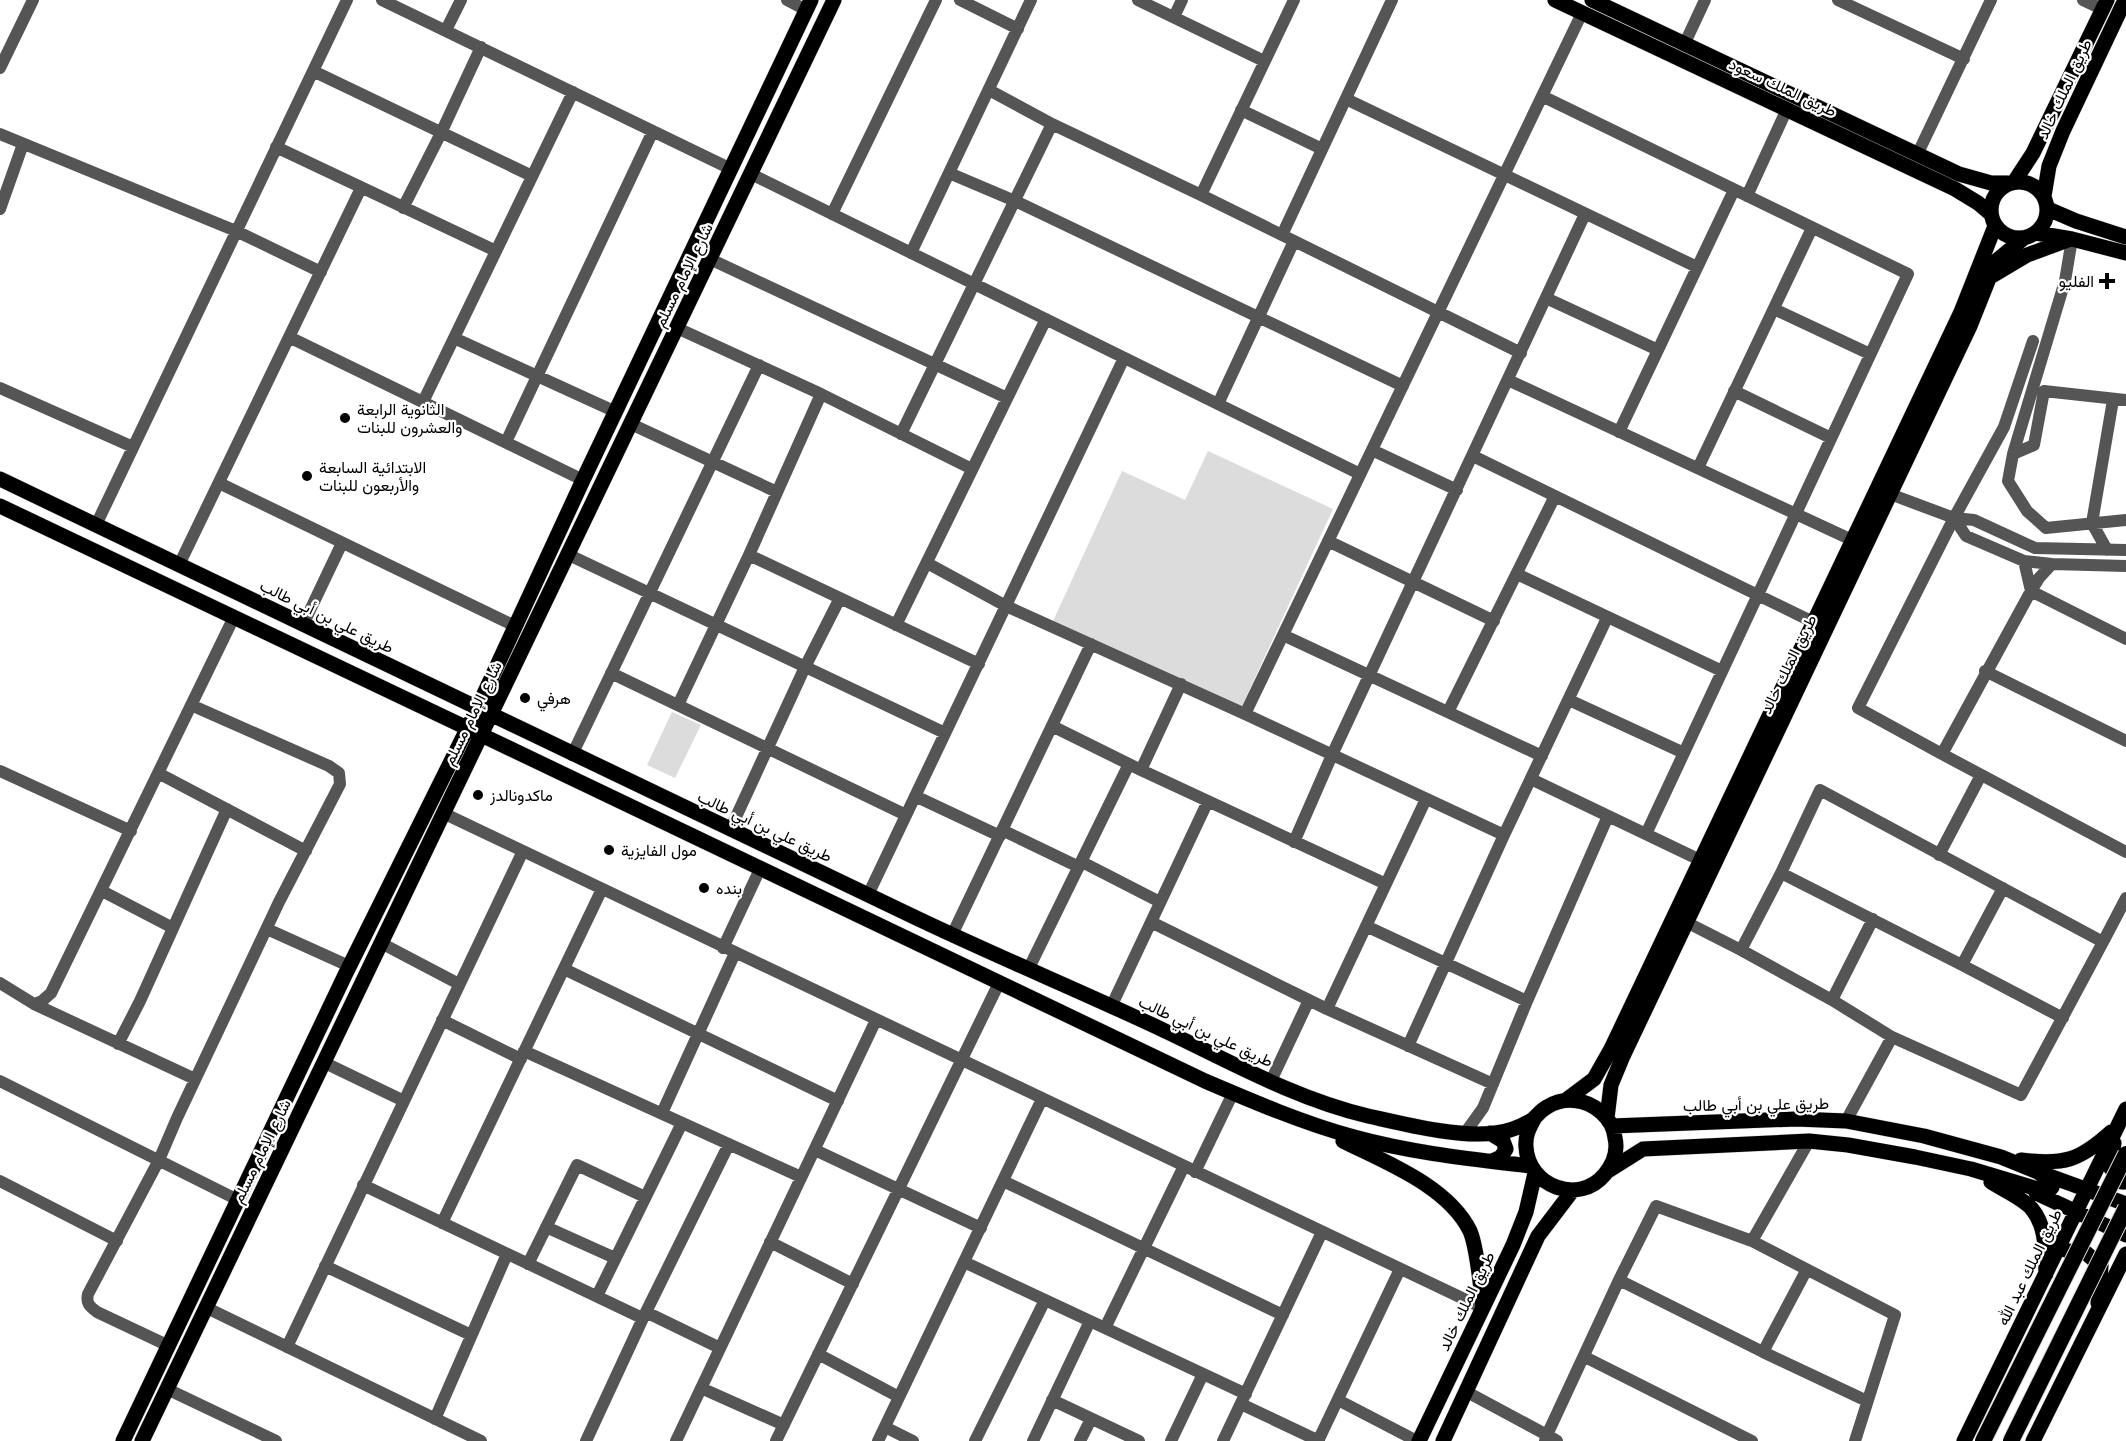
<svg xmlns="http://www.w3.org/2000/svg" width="2126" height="1441" font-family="Inter,Vazirmatn,sans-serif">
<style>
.green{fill:#dcdcdc}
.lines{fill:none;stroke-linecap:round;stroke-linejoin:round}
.major-casing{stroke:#dbdbdb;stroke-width:16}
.minor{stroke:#555;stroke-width:12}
.major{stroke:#000;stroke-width:15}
.highway-bridge-casing{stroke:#dbdbdb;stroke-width:18;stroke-linecap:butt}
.highway-bridge{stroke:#000;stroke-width:16}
.poi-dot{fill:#000;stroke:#fff;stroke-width:2}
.labels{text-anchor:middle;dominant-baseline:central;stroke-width:4.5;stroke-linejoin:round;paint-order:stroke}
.street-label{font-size:16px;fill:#000;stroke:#fff}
.poi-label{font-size:16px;fill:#000;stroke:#fff;text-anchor:start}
</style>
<rect width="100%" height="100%" fill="#fff"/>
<path class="green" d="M 1208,451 L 1333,509 L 1241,708 L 1053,621 L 1122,471 L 1185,500 Z
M 672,712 L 701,725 L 675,778 L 647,765 Z"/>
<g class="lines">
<defs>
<path id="major" d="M 1555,0 L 1955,189 L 1978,203 L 1991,214
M 1592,0 L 1959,174 L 1991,183 L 2008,183
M1991 210a28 28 0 1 1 56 0a28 28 0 1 1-56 0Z
M 2014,182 L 2033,153 L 2107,0
M 2044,196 L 2049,166 L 2063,131 L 2125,0
M 2048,209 L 2076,221 L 2126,237
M 2036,233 L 2072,239 L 2126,253
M 1990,277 L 2027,255 L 2068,240
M 0,479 C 303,623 605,770 908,914 C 991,954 1076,989 1159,1028 C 1227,1060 1295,1099 1368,1116 C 1404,1124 1459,1138 1495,1133 C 1507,1132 1522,1126 1532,1120 C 1537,1116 1541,1110 1547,1107 C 1564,1096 1586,1099 1601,1112 C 1609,1119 1614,1127 1615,1138 C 1618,1151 1613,1164 1605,1174 C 1579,1206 1528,1186 1526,1147 C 1525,1136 1529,1128 1534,1119
M 0,506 L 467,728 L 1205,1081 C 1254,1102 1303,1123 1354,1137 C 1412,1153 1472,1159 1531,1166
M 1566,1100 L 1594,1079 L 1611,1049 L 1961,312 L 1995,226
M 1607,1118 L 1611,1085 L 1623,1056 L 1970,326 L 1996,261 L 2024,238
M 1490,1133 L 1503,1141 L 1506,1149 L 1501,1157 L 1492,1161
M 1343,1141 C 1385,1162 1448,1186 1470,1231 C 1477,1247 1481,1289 1483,1308
M 2114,1143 L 2110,1167 L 2122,1182 L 2126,1182
M 2021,1160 C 2064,1165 2079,1161 2111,1132
M 1608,1171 L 1643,1149 L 1809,1141 L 1848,1145 L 1915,1157 L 1971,1169 L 2048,1192 L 2052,1187 L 2051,1182 L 2038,1172 L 2001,1157 L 1924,1136 L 1846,1121 L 1796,1119 L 1612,1126
M 2044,1174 L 2126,1204
M 1991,1182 C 2002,1189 2024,1199 2032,1209 C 2047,1227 2045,1252 2046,1274
M 2036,1193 L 2126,1235
M 2068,1251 L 2086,1253 L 2101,1266 L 2098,1303
M 123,1441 L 345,975 L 477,709 L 583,480 L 811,0
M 142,1441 L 834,0
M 1419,1441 L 1513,1245 L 1526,1212 L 1535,1173
M 1443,1441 L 1538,1236 L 1573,1190
M 1964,1441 L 2126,1109
M 2033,1441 L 2126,1254"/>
</defs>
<use href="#major" class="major-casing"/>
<path class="minor" d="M 382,0 L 731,169
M 787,0 L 806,10
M 960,0 L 1018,29
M 1138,0 L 1264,61
M 1838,0 L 1964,59
M 2083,0 L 2102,9
M 1174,17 L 1182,0
M 446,30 L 461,0
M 1684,45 L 1705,0
M 0,68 L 33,0
M 313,71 L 532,176
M 989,90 L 1052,124 L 1201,195 L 1521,353
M 1542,96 L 1908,274 L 1646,834
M 1346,99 L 1697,267
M 1241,110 L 1322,149
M 0,134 L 236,231 L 321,272
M 276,147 L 496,251
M 1918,153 L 1991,0
M 949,173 L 1015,201 L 1403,386
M 751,174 L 1360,474
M 1201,195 L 1294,0
M 1747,196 L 1787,109
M 403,208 L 441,133 L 481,47
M 0,209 L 23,144
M 832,214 L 936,0
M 1282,235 L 1392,0
M 2072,239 L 2065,281 L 2013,454 L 2008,481 L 2027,511 L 2046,528 L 2126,520
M 911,253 L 1031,0
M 710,259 L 1007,398
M 1546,298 L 1658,350
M 1774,309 L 1870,354
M 677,328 L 821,394 L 972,469
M 289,337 L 583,480
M 454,338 L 616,412
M 1508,380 L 1852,540
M 0,388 L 133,447
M 1734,391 L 1831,438
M 423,402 L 573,92
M 1218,404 L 1294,241
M 631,424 L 777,492
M 1619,432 L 1734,190
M 901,434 L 1052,124
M 506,442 L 653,131
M 1372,450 L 1457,490
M 2013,454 L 2034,445 L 2044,391 L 2126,400
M 1473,456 L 1813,622
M 1698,468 L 1812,228
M 219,483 L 515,626
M 1890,494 L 1954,518 L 1974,520 L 2035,548 L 2126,550
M 1954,518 L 1966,536 L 2024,561 L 2052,564 L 2126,566
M 96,525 L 347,0
M 1328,541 L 1494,621
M 2107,550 L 2092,523 L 2113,400
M 569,555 L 945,733
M 749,555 L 979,664
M 2024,561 L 2031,591
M 927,563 L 1006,606 L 1245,714 L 1504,835
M 179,565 L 361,188
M 1517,574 L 1722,671
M 2031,591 L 2039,578 L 2052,564
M 303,625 L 342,543
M 896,625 L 1046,319
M 1283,635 L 1542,756
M 2126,639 L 2031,591 L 1942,754 L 2126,852
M 1985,671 L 2126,741
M 611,673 L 906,815
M 1569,700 L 1684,753
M 678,705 L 749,555 L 821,394
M 1448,712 L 1555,496
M 1245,714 L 1582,13
M 1052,726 L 1141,770 L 1386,884
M 1942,754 L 1858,708 L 1954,518 L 2004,427 L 2033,341
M 572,755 L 759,365
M 1141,770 L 1181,684
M 0,771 L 131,831
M 158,773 L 306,851
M 1531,779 L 1700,860
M 1820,790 L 2103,942 L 2021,1095 L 1892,1037 L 1832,1000 L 1741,950 L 1781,873 Z
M 915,796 L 1000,836
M 443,813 L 1483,1308
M 730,830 L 805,667 L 840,598
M 1002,830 L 1079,867
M 1294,842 L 1332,755 L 1585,214
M 1939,855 L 1981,775
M 1082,862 L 1160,902
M 1781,873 L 1962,965 L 2063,1018
M 102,891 L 173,928
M 868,895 L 1124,358
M 1151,922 L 1327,1009 L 1493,1084
M 1686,922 L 1741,950
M 1366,926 L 1527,1001
M 267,929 L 349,966
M 952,935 L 1091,644
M 2103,942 L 2126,898
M 381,943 L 459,984
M 723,948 L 760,869
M 1962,965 L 2003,888
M 564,969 L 838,1101
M 1028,970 L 1129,764
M 0,983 L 34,1004 L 42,1001 L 51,993 L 234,617
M 1832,1000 L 1873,919
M 34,1004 L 195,1079
M 1111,1007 L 1208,801
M 1327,1009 L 1426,799
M 442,1020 L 521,1059
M 118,1044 L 140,1001 L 227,809
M 1408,1046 L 1504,835 L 1607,618
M 524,1051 L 801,1177
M 323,1062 L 404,1101
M 0,1081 L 238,1200
M 1271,1081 L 1309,1000
M 662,1113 L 735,953
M 1846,1121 L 1892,1037
M 1465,1133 L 1483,1108 L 1527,1001 L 1608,816
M 815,1150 L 981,1228
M 1195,1172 L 1233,1093
M 0,1181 L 117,1241
M 1003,1181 L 1283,1315
M 363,1185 L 640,1317 L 650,1314 L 720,1348
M 442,1223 L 602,889
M 546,1227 L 615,1258
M 1752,1241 L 1809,1141
M 770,1242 L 853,1284
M 964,1262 L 1246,1394
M 528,1264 L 577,1165 L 645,1197
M 325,1266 L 471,1335
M 1619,1280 L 1763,1352 L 1867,1401
M 597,1296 L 682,1123
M 205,1307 L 481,1441
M 1105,1328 L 1184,1166
M 169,1346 L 97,1312 C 89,1306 86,1303 88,1294 L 159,1160 L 177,1118 L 279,902 L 340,784 L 339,773 L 329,766 L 191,705
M 287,1347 L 523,851
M 1763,1352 L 1806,1271
M 818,1354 L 899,1397
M 1585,1357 L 1752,1441
M 701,1388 L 784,1425
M 167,1389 L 276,1441
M 1467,1392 L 1547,1435 L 1545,1441
M 1052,1400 L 1139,1441
M 1338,1400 L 1417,1441
M 1241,1404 L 1319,1441
M 435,1419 L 507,1254
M 885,1427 L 913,1441
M 586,1441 L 644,1316 L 729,1144
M 676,1441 L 876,1020
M 776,1441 L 999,983
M 878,1441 L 1042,1099
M 975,1441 L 1045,1300
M 1033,1441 L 1090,1321
M 1080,1441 L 1091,1419
M 1171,1441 L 1203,1374
M 1223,1441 L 1322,1232
M 1318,1441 L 1400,1269
M 1557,1441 L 1547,1435 L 1619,1280 L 1656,1206 L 1752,1241 L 1895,1315 L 1855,1441"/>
<use href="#major" class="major"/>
<defs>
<path id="highway-bridge" d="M 1983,1441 L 2126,1154
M 2011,1441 L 2126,1208"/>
</defs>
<use href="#highway-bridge" class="highway-bridge-casing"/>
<use href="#highway-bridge" class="highway-bridge"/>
</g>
<g class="poi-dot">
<path d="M2104 272h6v6h6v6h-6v6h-6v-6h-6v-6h6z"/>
<circle cx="345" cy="418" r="6"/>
<circle cx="307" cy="476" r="6"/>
<circle cx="525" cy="698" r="6"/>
<circle cx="478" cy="795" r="6"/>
<circle cx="609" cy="850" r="6"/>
<circle cx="704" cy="888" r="6"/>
</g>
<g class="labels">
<g class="street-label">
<text transform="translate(1783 87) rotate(25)">طريق الملك سعود</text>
<text transform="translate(2064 89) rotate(-65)">طريق الملك خالد</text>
<text transform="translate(683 275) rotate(-64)">شارع الإمام مسلم</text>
<text transform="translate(327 616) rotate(26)">طريق علي بن أبي طالب</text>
<text transform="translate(1788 664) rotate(-64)">طريق الملك خالد</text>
<text transform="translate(472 713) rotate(-64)">شارع الإمام مسلم</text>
<text transform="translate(765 826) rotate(25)">طريق علي بن أبي طالب</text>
<text transform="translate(1206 1031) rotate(25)">طريق علي بن أبي طالب</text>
<text transform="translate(1756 1104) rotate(-1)">طريق علي بن أبي طالب</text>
<text transform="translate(261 1151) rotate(-64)">شارع الإمام مسلم</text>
<text transform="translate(2029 1267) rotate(-64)">طريق الملك عبد الله</text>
<text transform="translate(1466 1301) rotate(-64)">طريق الملك خالد</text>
</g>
<g class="poi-label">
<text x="2094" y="281" text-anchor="end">الفليو</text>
<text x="357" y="409">الثانوية الرابعة<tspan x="357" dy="18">والعشرون للبنات</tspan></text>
<text x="319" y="467">الابتدائية السابعة<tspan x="319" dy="18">والأربعون للبنات</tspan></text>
<text x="537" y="698">هرفي</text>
<text x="490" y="795">ماكدونالدز</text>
<text x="621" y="850">مول الفايزية</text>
<text x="716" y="888">بنده</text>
</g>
</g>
</svg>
